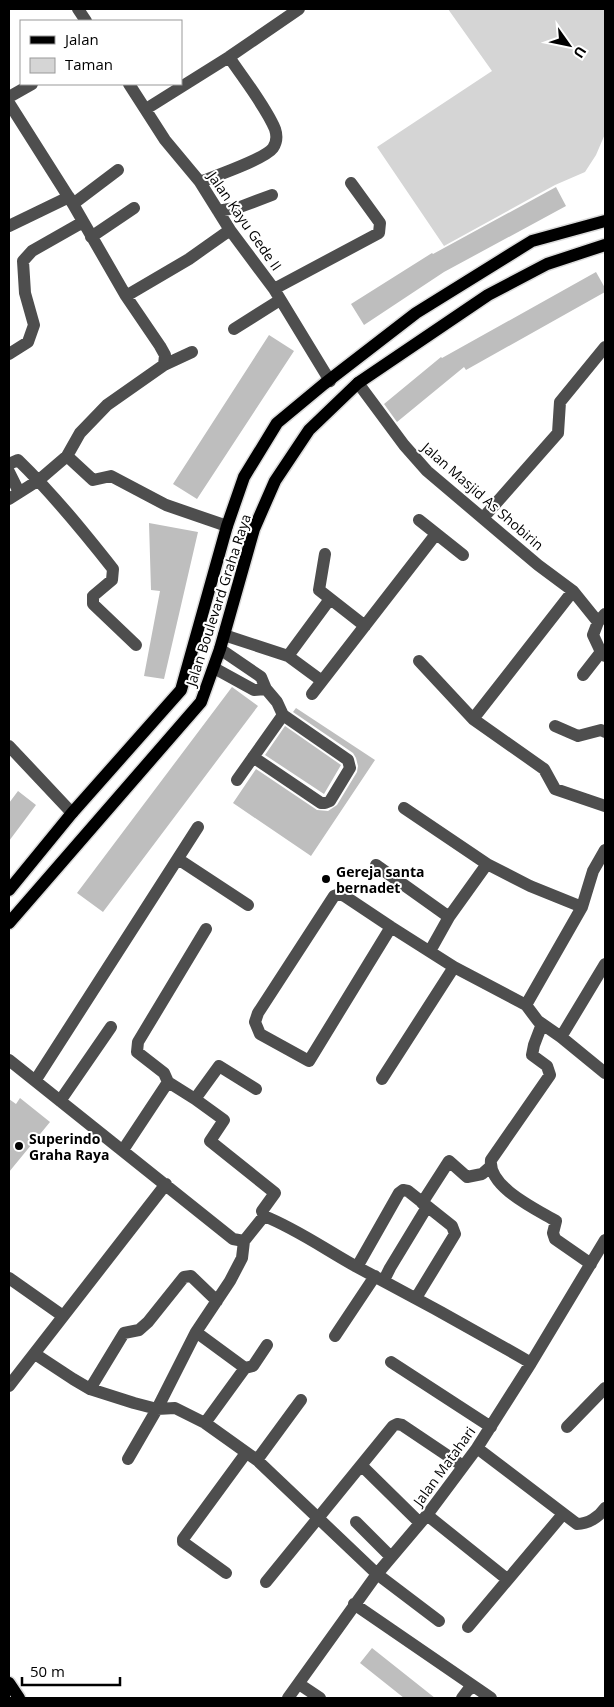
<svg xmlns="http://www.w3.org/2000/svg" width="614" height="1707" font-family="'Open Sans',sans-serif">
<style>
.green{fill:#d5d5d5}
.building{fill:#bebebe}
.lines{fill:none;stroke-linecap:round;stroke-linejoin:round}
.major-casing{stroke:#dbdbdb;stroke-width:15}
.minor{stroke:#4e4e4e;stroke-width:12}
.major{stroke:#000;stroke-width:12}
.poi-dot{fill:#000;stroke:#fff;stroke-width:2}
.labels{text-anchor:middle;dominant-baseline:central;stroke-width:4;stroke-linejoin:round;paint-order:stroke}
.street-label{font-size:14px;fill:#000;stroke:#fff}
.poi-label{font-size:14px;font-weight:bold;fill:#000;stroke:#fff;text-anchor:start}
</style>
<rect width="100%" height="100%" fill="#fff"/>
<path class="green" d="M 448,9 L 605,9 L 605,134 L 596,155 L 585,172 L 555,185 L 444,246 L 377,147 L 492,71 Z"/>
<path class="building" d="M 556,187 L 566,206 L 444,272 L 364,325 L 351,304 L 432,253 L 433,254 Z
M 596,272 L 605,288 L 605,292 L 466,370 L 464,367 L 397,422 L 384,404 L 441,357 L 442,358 Z
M 269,335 L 294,351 L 197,499 L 173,484 Z
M 149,523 L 198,532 L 164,679 L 144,676 L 160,591 L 151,590 Z
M 232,687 L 258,706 L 103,912 L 77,893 Z
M 296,708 L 375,760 L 311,856 L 233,803 L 256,769 L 317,810 L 328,811 L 337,805 L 357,772 L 358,766 L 356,758 L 353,753 L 293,712 Z
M 285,726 L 341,765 L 324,794 L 265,755 Z
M 18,791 L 36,805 L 9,841 L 9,803 Z
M 20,1098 L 50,1122 L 9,1172 L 9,1099 L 16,1104 Z
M 372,1648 L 435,1698 L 404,1698 L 360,1663 Z"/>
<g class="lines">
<defs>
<path id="major" d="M 9,890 L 72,813 L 181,690 L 227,526 L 244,477 L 277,423 L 324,384 L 416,313 L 532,241 L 605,221
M 9,923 L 201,702 L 220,649 L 254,529 L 275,481 L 309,430 L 358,383 L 488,295 L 547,264 L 605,245
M 9,1683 L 19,1698"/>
</defs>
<use href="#major" class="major-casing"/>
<path class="minor" d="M 78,9 L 86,21
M 129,84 L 165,140 L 200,182 L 230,230 L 274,289 L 330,381
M 9,97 L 32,84
M 9,103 L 73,204 L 126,296 L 160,346 L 165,355 L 164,365
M 146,109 L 229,57 L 299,9
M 200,182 C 215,176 265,159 273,148 C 277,142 277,135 275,129 C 266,107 243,78 229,57
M 73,204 L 118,170
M 218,211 L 240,207 L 272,195
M 9,226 L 69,197
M 91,237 L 134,208
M 274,289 L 379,233 L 380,223 L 351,183
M 126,296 L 189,259 L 230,230
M 234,329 L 280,300
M 9,354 L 28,342 L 34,325 L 25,293 L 23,261 L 32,251 L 83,222
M 358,383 L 404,445 L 427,471 L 538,565 L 573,591 L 598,622
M 67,456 L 93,480 L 111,476 L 166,505 L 227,526
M 9,464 L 18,460 C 53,494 83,531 113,569 L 112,580 L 93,596 L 93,604 L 136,645
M 9,472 L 19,492
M 9,499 L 39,480 L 67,456 L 80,433 L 107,405 L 164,365 L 192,352
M 483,518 L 558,433 L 560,402 L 605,347
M 419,520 L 463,555
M 325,554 L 319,590 L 365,626
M 605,614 L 598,622 L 593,635 L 601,652 L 605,656
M 224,635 L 288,656 L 322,681
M 220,649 L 261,677 L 266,689 L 277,702 L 283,715 L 348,760 L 350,768 L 330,801 L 325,803 L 321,803 L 253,757
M 288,656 L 330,599
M 419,661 L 473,719 L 544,769 L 555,789 L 605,806
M 214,668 L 254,690 L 266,689
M 583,675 L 601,652
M 312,694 L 436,534
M 473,719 L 573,591
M 555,726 L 578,736 L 601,730 L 605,732
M 9,746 L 72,813
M 237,780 L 283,715
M 404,808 L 487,864 L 449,917 L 430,951
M 178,859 L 248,905
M 487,864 L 530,886 L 582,907
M 376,865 L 449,917
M 391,927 L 309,1061 L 260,1034 L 255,1022 L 258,1013 L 334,896 L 340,894 L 346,897 L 391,927 L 454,967 L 526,1005 L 538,1021 L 561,1037 L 605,1073
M 526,1005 L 582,907 L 593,871 L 605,850
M 542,1024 L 534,1045 L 532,1055 L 547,1066 L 550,1075 L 491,1160 C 488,1187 536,1209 556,1221 L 553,1233 L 555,1239 L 591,1264
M 561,1037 L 605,964
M 9,1060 L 233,1239 L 244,1241 L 264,1216 C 297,1229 326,1250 357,1267 C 416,1298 474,1330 531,1363
M 382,1079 L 454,967
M 35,1081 L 198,827
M 168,1082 L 195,1099 L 219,1066 L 256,1089
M 195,1099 L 224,1120 L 210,1141 L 275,1193 L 262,1211 L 264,1216
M 60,1101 L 111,1027
M 123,1150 L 168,1082 L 164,1073 L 137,1052 L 138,1042 L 206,929
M 422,1203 L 449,1161 L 467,1177 L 482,1174 L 490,1167
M 357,1267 L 399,1193 L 403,1190 L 408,1191 L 452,1226 L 455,1234 L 416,1298
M 9,1278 L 63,1316
M 384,1280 L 390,1268 L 427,1207
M 196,1332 L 245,1368 L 253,1366 L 267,1345
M 335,1336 L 375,1276
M 35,1354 L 73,1379 L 90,1389 L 134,1403 L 157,1409 L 175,1408 L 205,1423 L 257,1460 L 377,1574 L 439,1621
M 391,1362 L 491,1427
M 9,1386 L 166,1184
M 90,1389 L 124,1333 L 139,1330 L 148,1322 L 184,1277 L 191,1276 L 217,1301
M 205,1423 L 245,1368
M 567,1427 L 605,1388
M 477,1448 L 577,1524 C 588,1524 599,1517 605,1508
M 128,1459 L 157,1409 L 196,1332 L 230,1281 L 242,1258 L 244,1241
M 257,1460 L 301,1400
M 362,1466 L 420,1523
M 427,1515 L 507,1579
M 356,1522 L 391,1557
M 226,1573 L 183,1542 L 183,1539 L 246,1453
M 266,1582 L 393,1426 L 397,1424 L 402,1425 L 463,1466
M 354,1604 L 491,1698
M 468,1627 L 563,1514
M 299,1684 L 320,1698
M 288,1698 L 377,1574 L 427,1515 L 477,1448 L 531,1363 L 605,1240
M 462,1698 L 468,1690 L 474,1687"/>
<use href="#major" class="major"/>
</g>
<g class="poi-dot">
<circle cx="326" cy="879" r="5"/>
<circle cx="19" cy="1146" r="5"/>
</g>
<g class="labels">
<g class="street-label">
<text transform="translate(245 221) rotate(55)">Jalan Kayu Gede II</text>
<text transform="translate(483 496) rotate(41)">Jalan Masjid As Shobirin</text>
<text transform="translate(218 600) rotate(-72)">Jalan Boulevard Graha Raya</text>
<text transform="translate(444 1466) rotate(-54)">Jalan Matahari</text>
</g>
<g class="poi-label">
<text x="336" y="871">Gereja santa<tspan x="336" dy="16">bernadet</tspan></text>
<text x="29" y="1138">Superindo<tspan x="29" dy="16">Graha Raya</tspan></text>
</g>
</g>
<rect width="614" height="1707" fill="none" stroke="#000000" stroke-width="20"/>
<rect x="20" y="20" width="162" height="65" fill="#ffffff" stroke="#999999"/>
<rect x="30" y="36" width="25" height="8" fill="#000000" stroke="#999999"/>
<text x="65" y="45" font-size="15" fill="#000000">Jalan</text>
<rect x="30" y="58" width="25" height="15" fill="#d5d5d5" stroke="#999999"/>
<text x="65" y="70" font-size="15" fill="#000000">Taman</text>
<g transform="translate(569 45) rotate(123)" stroke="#ffffff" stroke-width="4" paint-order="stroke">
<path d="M0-4L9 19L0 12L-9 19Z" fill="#000000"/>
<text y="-8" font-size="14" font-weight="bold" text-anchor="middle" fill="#000000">U</text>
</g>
<path d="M22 1677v8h98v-8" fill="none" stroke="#000000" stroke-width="2.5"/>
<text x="30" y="1677" font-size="15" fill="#000000" stroke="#ffffff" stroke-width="4" paint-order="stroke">50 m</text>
</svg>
